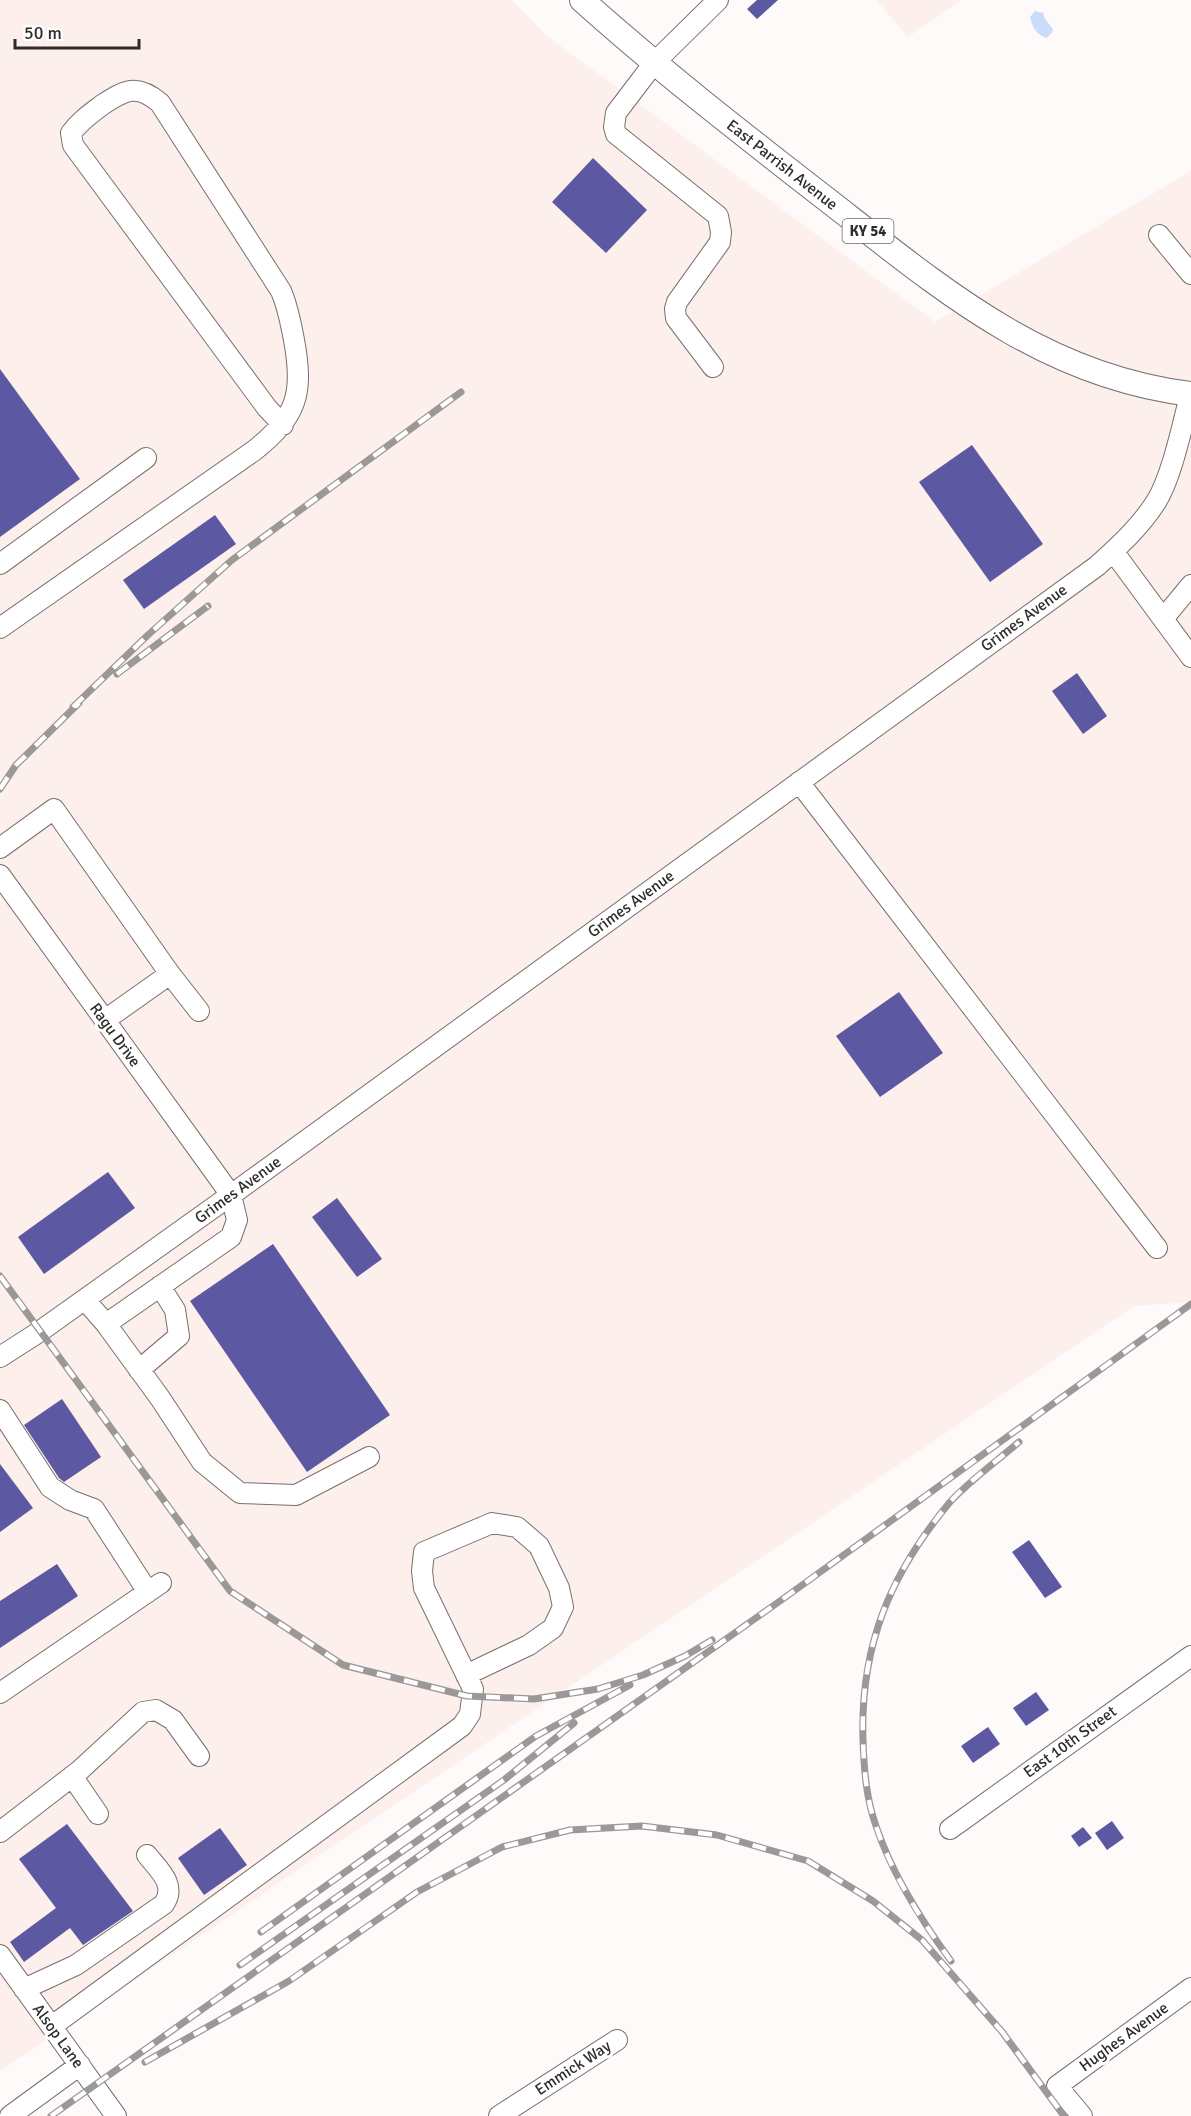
<svg xmlns="http://www.w3.org/2000/svg" width="1191" height="2116" font-family="Signika,sans-serif">
<style>
.built{fill:#fdefeb}
.water{fill:#cbdbfa}
.building{fill:#5c58a2}
.lines{fill:none;stroke-linecap:round;stroke-linejoin:round}
.minor-casing{stroke:#77706d;stroke-width:22}
.major-casing{stroke:#77706d;stroke-width:26}
.minor{stroke:#fff;stroke-width:20}
.major{stroke:#fff;stroke-width:24}
.rail-casing{stroke:#9b9897;stroke-width:7}
.rail{stroke:#fff;stroke-width:4.5;stroke-dasharray:14;stroke-linecap:butt}
.labels{text-anchor:middle;dominant-baseline:central;stroke-width:6;stroke-linejoin:round;paint-order:stroke}
.shield{fill:#fff;stroke:#6d6b6b;stroke-width:1.5}
.shield-label{font-size:15px;font-weight:bold;fill:#2f2c2b}
.street-label{font-size:16px;fill:#2f2c2b;stroke:#fff}
</style>
<rect width="100%" height="100%" fill="#fefaf9"/>
<path class="built" d="M 0,0 L 512,0 L 547,36 L 935,322 L 1191,171 L 1191,1302 L 1134,1306 L 0,2071 Z
M 876,0 L 961,0 L 908,37 Z"/>
<path class="water" d="M 1035,11 L 1043,13 L 1045,19 L 1053,29 L 1052,33 L 1046,38 C 1035,33 1033,28 1030,17 Z"/>
<path class="building" d="M 757,0 L 778,0 L 757,19 L 747,9 Z
M 593,158 L 647,210 L 606,253 L 552,202 Z
M 0,369 L 80,479 L 0,537 Z
M 972,445 L 1043,544 L 990,582 L 919,482 Z
M 215,515 L 236,544 L 144,609 L 123,580 Z
M 1077,673 L 1107,716 L 1083,734 L 1052,691 Z
M 899,992 L 943,1053 L 880,1097 L 836,1036 Z
M 108,1172 L 135,1208 L 44,1274 L 18,1237 Z
M 337,1198 L 382,1259 L 357,1277 L 312,1217 Z
M 273,1244 L 390,1415 L 307,1472 L 190,1301 Z
M 62,1399 L 101,1457 L 64,1482 L 59,1478 L 24,1425 Z
M 0,1464 L 33,1508 L 0,1532 Z
M 1029,1540 L 1062,1587 L 1045,1598 L 1012,1552 Z
M 57,1564 L 78,1596 L 0,1648 L 0,1601 Z
M 1036,1692 L 1049,1710 L 1026,1726 L 1013,1708 Z
M 988,1727 L 1000,1744 L 973,1763 L 961,1746 Z
M 1112,1821 L 1124,1838 L 1107,1850 L 1095,1833 Z
M 67,1824 L 133,1911 L 83,1945 L 70,1928 L 24,1962 L 10,1942 L 56,1908 L 19,1859 Z
M 1083,1827 L 1092,1838 L 1079,1847 L 1071,1836 Z
M 220,1828 L 247,1865 L 204,1895 L 178,1858 Z"/>
<g class="lines">
<defs>
<path id="minor" d="M 1159,235 L 1191,274
M 713,367 L 676,318 L 675,309 L 677,302 L 720,242 L 721,232 L 718,216 L 616,134 L 614,127 L 616,113 L 654,63 L 718,0
M 1113,551 L 1191,657
M 0,564 L 146,458
M 1163,619 L 1191,585
M 0,628 L 255,450 C 297,416 304,394 294,340 C 291,324 288,307 281,291 L 160,103 C 137,83 125,90 102,105 C 90,114 80,121 71,133 L 73,145 L 267,408 L 283,425
M 799,782 L 1157,1248
M 0,848 L 54,809 L 170,974 L 105,1020
M 0,875 L 231,1195 L 237,1220 L 231,1237 L 106,1324 L 85,1300
M 170,974 L 199,1011
M 106,1324 L 160,1398 L 202,1462 L 240,1493 L 296,1495 L 369,1457
M 0,1357 L 39,1332 L 231,1195 L 1097,566 C 1119,546 1140,527 1156,502 C 1172,477 1183,422 1191,392
M 139,1370 L 179,1336 L 175,1310 L 160,1286
M 0,1410 L 50,1487 L 70,1500 L 94,1509 L 148,1592
M 0,1693 L 161,1583
M 72,1776 L 98,1814
M 950,1829 L 1191,1656
M 0,1832 L 79,1771 L 143,1712 L 156,1710 L 173,1720 L 199,1756
M 0,1955 L 116,2116
M 24,1989 L 76,1965 L 164,1904 C 177,1885 159,1870 147,1855
M 52,2026 L 462,1726 L 470,1714 L 473,1689 L 424,1588 L 422,1571 L 424,1552 L 492,1523 L 517,1527 L 539,1546 L 559,1588 L 563,1607 L 553,1628 L 529,1645 L 466,1675
M 10,2116 L 80,2065
M 499,2116 L 617,2040
M 1082,2116 L 1057,2086 L 1191,1988"/>
<path id="major" d="M 582,0 C 659,69 740,132 821,195 C 936,284 1040,376 1191,394"/>
</defs>
<use href="#minor" class="minor-casing"/>
<use href="#major" class="major-casing"/>
<use href="#minor" class="minor"/>
<use href="#major" class="major"/>
<defs>
<path id="rail" d="M 117,674 L 208,606
M 73,707 L 149,634 L 232,560 L 461,392
M 0,789 L 16,765 L 79,703
M 0,1276 L 230,1591 L 343,1665 L 467,1696 L 534,1699 L 598,1689 L 643,1675 L 685,1656 L 712,1640
M 261,1932 L 536,1736 L 630,1685
M 951,1961 C 921,1920 892,1874 876,1826 C 866,1798 864,1769 863,1740 C 860,1646 890,1574 950,1502 C 967,1483 998,1460 1019,1442
M 240,1965 L 504,1780 L 574,1723
M 1000,2029 L 1064,2116
M 145,2062 L 289,1981 L 417,1892 L 502,1847 L 570,1830 L 642,1826 L 717,1835 L 808,1861 L 873,1901 L 922,1940 L 1004,2034
M 51,2116 L 787,1596 L 1191,1304"/>
</defs>
<use href="#rail" class="rail-casing"/>
<use href="#rail" class="rail"/>
</g>
<g class="labels">
<rect class="shield" x="842.5" y="219" width="51" height="24" rx="4.5"/>
<g class="shield-label">
<text x="868" y="231">KY 54</text>
</g>
<g class="street-label">
<text transform="translate(782 165) rotate(38)">East Parrish Avenue</text>
<text transform="translate(1024 618) rotate(-36)">Grimes Avenue</text>
<text transform="translate(631 904) rotate(-36)">Grimes Avenue</text>
<text transform="translate(115 1035) rotate(54)">Ragu Drive</text>
<text transform="translate(238 1190) rotate(-36)">Grimes Avenue</text>
<text transform="translate(1070 1742) rotate(-36)">East 10th Street</text>
<text transform="translate(58 2036) rotate(54)">Alsop Lane</text>
<text transform="translate(1124 2037) rotate(-36)">Hughes Avenue</text>
<text transform="translate(573 2068) rotate(-33)">Emmick Way</text>
</g>
</g>
<path d="M15 39v9h124v-9" fill="none" stroke="#2f2c2b" stroke-width="3"/>
<text x="24" y="39" font-size="18" fill="#2f2c2b" stroke="#ffffff" stroke-width="4.5" paint-order="stroke">50 m</text>
</svg>
